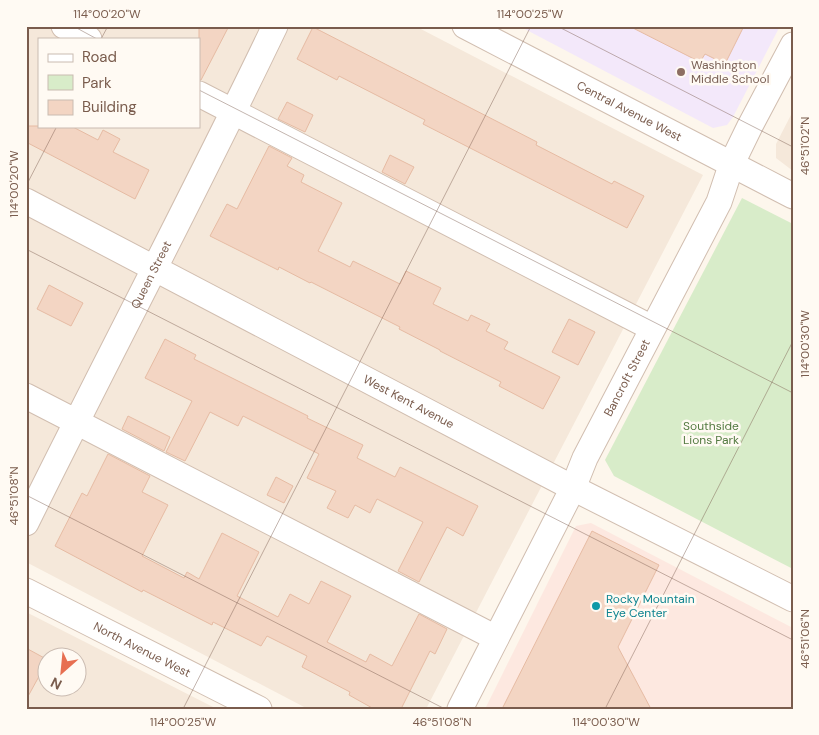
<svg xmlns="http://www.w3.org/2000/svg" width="819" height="735" font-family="'DM Sans',sans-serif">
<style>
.residential{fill:#f5e8da;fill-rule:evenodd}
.commercial{fill:#fde8e0}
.education{fill:#f3e8fa}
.green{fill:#d8ecc9}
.building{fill:#f3d5c3;stroke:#e6bba3}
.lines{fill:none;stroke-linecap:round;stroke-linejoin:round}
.minor-casing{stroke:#d1beb0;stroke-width:27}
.minor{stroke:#fff;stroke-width:25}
.ticks{fill:none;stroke:#7a5c4d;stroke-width:1;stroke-opacity:0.45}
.education-dot{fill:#8d6e63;stroke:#fffaf3;stroke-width:2}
.culture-dot{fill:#0f9aa8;stroke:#fffaf3;stroke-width:2}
.labels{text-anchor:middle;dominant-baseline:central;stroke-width:5;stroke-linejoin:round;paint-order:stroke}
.education-label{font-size:12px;fill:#785e54;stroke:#fffaf3;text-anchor:start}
.street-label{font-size:12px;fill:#7a5c4d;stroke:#fffaf3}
.park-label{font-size:12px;fill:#537a41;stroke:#fffaf3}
.culture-label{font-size:12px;fill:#0d838f;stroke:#fffaf3;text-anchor:start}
.neatline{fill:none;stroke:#7a5c4d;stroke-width:2}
.ticks-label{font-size:12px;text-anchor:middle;fill:#7a5c4d}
</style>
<rect width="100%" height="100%" fill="#fdf6ec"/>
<path class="residential" d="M 26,26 L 415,26 L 703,175 L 426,709 L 308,709 L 26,562 ZM 39,39 L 199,39 L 199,126 L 39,126 Z
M 793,111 L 793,171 L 776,158 L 776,144 Z
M 26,612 L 217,709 L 26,709 ZM 48,658 L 78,658 L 78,688 L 48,688 Z"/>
<path class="commercial" d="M 591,523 L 793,628 L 793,709 L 485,709 L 576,526 Z"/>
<path class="education" d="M 519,26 L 780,26 L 733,117 L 727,125 L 713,128 Z"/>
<path class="green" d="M 742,198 L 793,224 L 793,569 L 614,476 L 605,460 Z"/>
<path class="building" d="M 199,26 L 229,26 L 201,80 L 199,80 Z
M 629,26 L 744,26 L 725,64 L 705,54 L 700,62 Z
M 313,27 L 537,142 L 536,145 L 612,184 L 614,181 L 644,196 L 627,228 L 423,124 L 425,120 L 339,76 L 337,80 L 297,59 Z
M 287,102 L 313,115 L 305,132 L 278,119 Z
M 26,126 L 71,126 L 98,140 L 103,130 L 120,139 L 113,152 L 149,170 L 135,199 L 26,142 Z
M 269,146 L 292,158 L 287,166 L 304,175 L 301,182 L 342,203 L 318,251 L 350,267 L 353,261 L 400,284 L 406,271 L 441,288 L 433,304 L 468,321 L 471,315 L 490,324 L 486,331 L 508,342 L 504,349 L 560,377 L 543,409 L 499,386 L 501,382 L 440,351 L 440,350 L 399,329 L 400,327 L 311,282 L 310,283 L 279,267 L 278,270 L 210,236 L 227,204 L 237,209 Z
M 390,155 L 414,167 L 405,184 L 382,172 Z
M 49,285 L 83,303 L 71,326 L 37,309 Z
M 569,319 L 595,332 L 578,365 L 552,352 Z
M 165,339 L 196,355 L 194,359 L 308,416 L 307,418 L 363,445 L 357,458 L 395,477 L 400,467 L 478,506 L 463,536 L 447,527 L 419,582 L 398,571 L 423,522 L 377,499 L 370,513 L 355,505 L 348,518 L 327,508 L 336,491 L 307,478 L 319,454 L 243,416 L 238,426 L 210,412 L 185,461 L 166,452 L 192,401 L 145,378 Z
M 128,416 L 170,437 L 164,451 L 122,429 Z
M 108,454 L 150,476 L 142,492 L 168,505 L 142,556 L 184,578 L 187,572 L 199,579 L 222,533 L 259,552 L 237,596 L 278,617 L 290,594 L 309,604 L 321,581 L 351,596 L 327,642 L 366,662 L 370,654 L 392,666 L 419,614 L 447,629 L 435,654 L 430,651 L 401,709 L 374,709 L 349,695 L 350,692 L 302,667 L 307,656 L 267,636 L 261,646 L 213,622 L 212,625 L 143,590 L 142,592 L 55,546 L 82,493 L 87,496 Z
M 276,477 L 293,486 L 284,503 L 267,495 Z
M 592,531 L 659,565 L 618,647 L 651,709 L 502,709 Z
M 26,648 L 48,660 L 26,700 Z"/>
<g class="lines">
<defs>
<g id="minor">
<path d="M 64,26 L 89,39"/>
<path id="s1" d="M 465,26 L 793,196"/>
<path d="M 199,94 L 652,328"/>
<path id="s2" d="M 26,201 L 573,488 L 793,599"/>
<path d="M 26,396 L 496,638"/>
<path id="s3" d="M 26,523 C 108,357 195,193 275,26"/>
<path id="s4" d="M 26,591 L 259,709"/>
<path id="s5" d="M 460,709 L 573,488 L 585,458 L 719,202 L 732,163 L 750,126 L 793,45"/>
</g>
</defs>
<use href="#minor" class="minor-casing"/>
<use href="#minor" class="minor"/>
</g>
<path class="ticks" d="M 73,26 L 97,39M 557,26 L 793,147M 101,39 L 108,26M 199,90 L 793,393M 26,186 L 57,126M 26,249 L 793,640M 26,495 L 445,709M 183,709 L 531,26M 605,709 L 793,341"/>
<circle class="education-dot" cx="681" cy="72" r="5"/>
<circle class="culture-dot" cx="596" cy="606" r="5"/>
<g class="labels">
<g class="education-label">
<text x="691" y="65">Washington<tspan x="691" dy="14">Middle School</tspan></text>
</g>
<g class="street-label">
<text stroke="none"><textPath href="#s1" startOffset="185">Central Avenue West</textPath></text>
<text stroke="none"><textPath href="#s3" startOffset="278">Queen Street</textPath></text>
<text stroke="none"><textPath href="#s5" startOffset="371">Bancroft Street</textPath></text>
<text stroke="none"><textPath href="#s2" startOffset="432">West Kent Avenue</textPath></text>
<text stroke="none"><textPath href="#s4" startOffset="130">North Avenue West</textPath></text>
</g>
<g class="park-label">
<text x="711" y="426">Southside<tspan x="711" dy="14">Lions Park</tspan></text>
</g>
<g class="culture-label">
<text x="606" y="599">Rocky Mountain<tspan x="606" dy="14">Eye Center</tspan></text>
</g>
</g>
<rect width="819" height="735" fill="none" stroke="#fffaf3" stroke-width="55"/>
<rect x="38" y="38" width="162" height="90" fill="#fffaf3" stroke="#cabbb1"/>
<rect x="48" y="54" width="25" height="8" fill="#ffffff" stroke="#cabbb1"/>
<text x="82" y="62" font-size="15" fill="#7a5c4d">Road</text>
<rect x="48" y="75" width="25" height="15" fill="#d8ecc9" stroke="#cabbb1"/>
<text x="82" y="88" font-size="15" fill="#7a5c4d">Park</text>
<rect x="48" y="100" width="25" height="15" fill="#f3d5c3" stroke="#cabbb1"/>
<text x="82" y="112" font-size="15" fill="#7a5c4d">Building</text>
<g transform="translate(62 672) rotate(207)"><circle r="24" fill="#fffaf3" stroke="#cabbb1"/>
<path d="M0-4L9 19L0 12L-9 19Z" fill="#e76f51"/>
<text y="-8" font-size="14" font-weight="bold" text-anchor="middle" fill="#7a5c4d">N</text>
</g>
<rect x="28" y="28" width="764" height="680" class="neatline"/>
<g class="ticks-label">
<text x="107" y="18">114°00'20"W</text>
<text x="530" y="18">114°00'25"W</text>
<text transform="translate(805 146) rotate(-90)" y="4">46°51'02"N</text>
<text transform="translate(14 184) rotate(-90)" y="4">114°00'20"W</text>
<text transform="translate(805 344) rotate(-90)" y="4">114°00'30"W</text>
<text transform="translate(14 496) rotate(-90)" y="4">46°51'08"N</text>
<text transform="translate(805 639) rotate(-90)" y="4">46°51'06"N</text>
<text x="183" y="726">114°00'25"W</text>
<text x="442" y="726">46°51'08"N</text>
<text x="606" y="726">114°00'30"W</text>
</g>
</svg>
